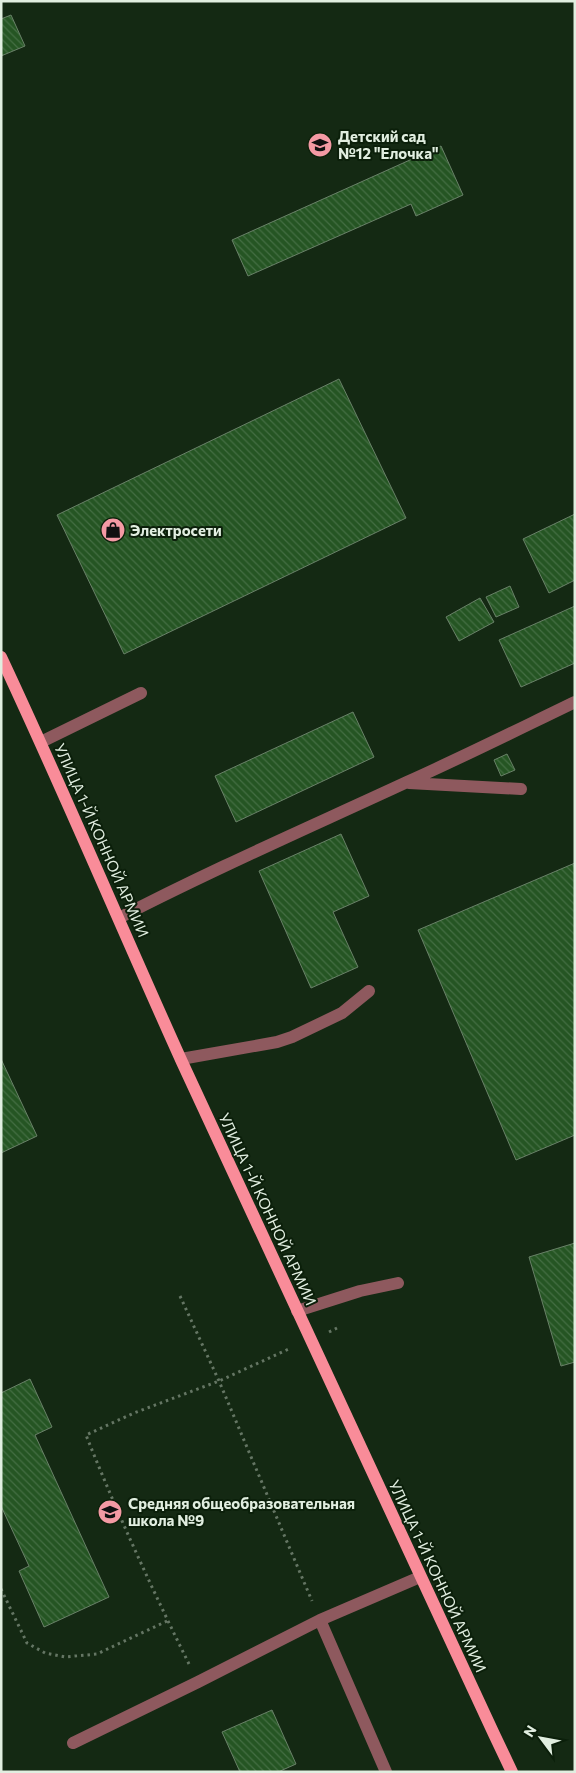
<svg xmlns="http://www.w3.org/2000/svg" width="576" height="1773" font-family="Commissioner,sans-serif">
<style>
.building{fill:url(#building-back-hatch);stroke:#698168}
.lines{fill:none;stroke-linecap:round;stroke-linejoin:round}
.path{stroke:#657664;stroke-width:3;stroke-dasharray:2.5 4;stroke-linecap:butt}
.minor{stroke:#8e595e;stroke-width:12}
.major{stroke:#f98c99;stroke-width:12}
.labels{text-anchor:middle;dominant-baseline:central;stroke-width:4;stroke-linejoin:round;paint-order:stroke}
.poi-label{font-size:15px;font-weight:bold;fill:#e1eee0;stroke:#0b1f0a;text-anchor:start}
.street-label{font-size:15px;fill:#e1eee0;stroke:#0b1f0a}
</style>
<defs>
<pattern id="building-back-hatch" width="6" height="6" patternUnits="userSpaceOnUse" patternTransform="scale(1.25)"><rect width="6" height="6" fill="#255523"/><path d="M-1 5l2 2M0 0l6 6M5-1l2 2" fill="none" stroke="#446e43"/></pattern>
</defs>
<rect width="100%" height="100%" fill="#142913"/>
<path class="building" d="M 11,15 L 25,46 L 1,56 L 1,19 Z
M 441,146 L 463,195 L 416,216 L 411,204 L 248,276 L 232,240 Z
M 339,379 L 406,518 L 124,654 L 57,515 Z
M 575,514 L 575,580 L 549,593 L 523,539 Z
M 510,586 L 519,607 L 496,617 L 486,597 Z
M 480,598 L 494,622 L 459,641 L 446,617 Z
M 575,606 L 575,663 L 521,687 L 499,640 Z
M 353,712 L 374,757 L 236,822 L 215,776 Z
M 507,754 L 515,770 L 501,776 L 494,760 Z
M 341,834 L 369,896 L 333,912 L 358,967 L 311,988 L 259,871 Z
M 575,863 L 575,1135 L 516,1160 L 418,930 Z
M 1,1059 L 37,1136 L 1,1153 Z
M 575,1243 L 575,1362 L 561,1366 L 529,1257 Z
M 30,1379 L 52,1427 L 35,1435 L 109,1597 L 44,1627 L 19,1571 L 29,1566 L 1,1506 L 1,1393 Z
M 272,1710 L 296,1764 L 278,1772 L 240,1772 L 222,1732 Z"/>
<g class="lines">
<path class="path" d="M 180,1296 L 219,1381 L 312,1601
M 329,1332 L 337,1328
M 1,1589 L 27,1643 L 45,1653 L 65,1657 L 97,1654 L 167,1621
M 189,1664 C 152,1589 117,1513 86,1435 L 134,1413 L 219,1381 L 291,1348"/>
<path class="minor" d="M 41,742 L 141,693
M 409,783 L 521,789
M 119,918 C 213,869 310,827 407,782 C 463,757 519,729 575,702
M 181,1059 L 277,1042 L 292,1037 L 342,1013 L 369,991
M 297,1311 L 360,1291 L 398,1283
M 320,1620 L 386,1772
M 73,1743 L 198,1682 L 320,1620 L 420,1577"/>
<path class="major" d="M 1,657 C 64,791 121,927 182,1062 C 290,1299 400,1536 512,1772"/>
</g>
<defs>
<symbol id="school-disc" viewBox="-11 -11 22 22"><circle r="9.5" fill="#f49aa4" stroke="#0b1f0a"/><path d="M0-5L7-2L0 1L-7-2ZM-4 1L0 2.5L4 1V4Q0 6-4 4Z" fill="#111"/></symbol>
<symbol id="shop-disc" viewBox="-11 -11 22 22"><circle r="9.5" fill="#f49aa4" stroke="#0b1f0a"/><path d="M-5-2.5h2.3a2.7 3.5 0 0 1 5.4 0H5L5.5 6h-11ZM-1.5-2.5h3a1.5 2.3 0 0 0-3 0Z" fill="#111"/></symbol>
</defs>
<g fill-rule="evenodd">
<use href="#school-disc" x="306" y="131" width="28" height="28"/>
<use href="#shop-disc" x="99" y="516" width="28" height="28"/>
<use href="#school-disc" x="96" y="1498" width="28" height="28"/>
</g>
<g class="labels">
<g class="poi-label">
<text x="338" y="136">Детский сад<tspan x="338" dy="17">№12 "Елочка"</tspan></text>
<text x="130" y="530">Электросети</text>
<text x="128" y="1503">Средняя общеобразовательная<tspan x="128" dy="17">школа №9</tspan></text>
</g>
<g class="street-label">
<text transform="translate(102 840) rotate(66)">УЛИЦА 1-Й КОННОЙ АРМИИ</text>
<text transform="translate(268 1209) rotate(65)">УЛИЦА 1-Й КОННОЙ АРМИИ</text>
<text transform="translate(438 1576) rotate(65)">УЛИЦА 1-Й КОННОЙ АРМИИ</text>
</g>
</g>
<rect width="576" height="1773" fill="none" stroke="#e1eee0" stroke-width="5"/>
<g transform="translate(541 1738) rotate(302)" stroke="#0b1f0a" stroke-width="4" paint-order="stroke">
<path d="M0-4L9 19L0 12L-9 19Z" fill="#e1eee0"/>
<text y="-8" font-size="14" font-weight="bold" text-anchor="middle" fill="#e1eee0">N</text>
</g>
</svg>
